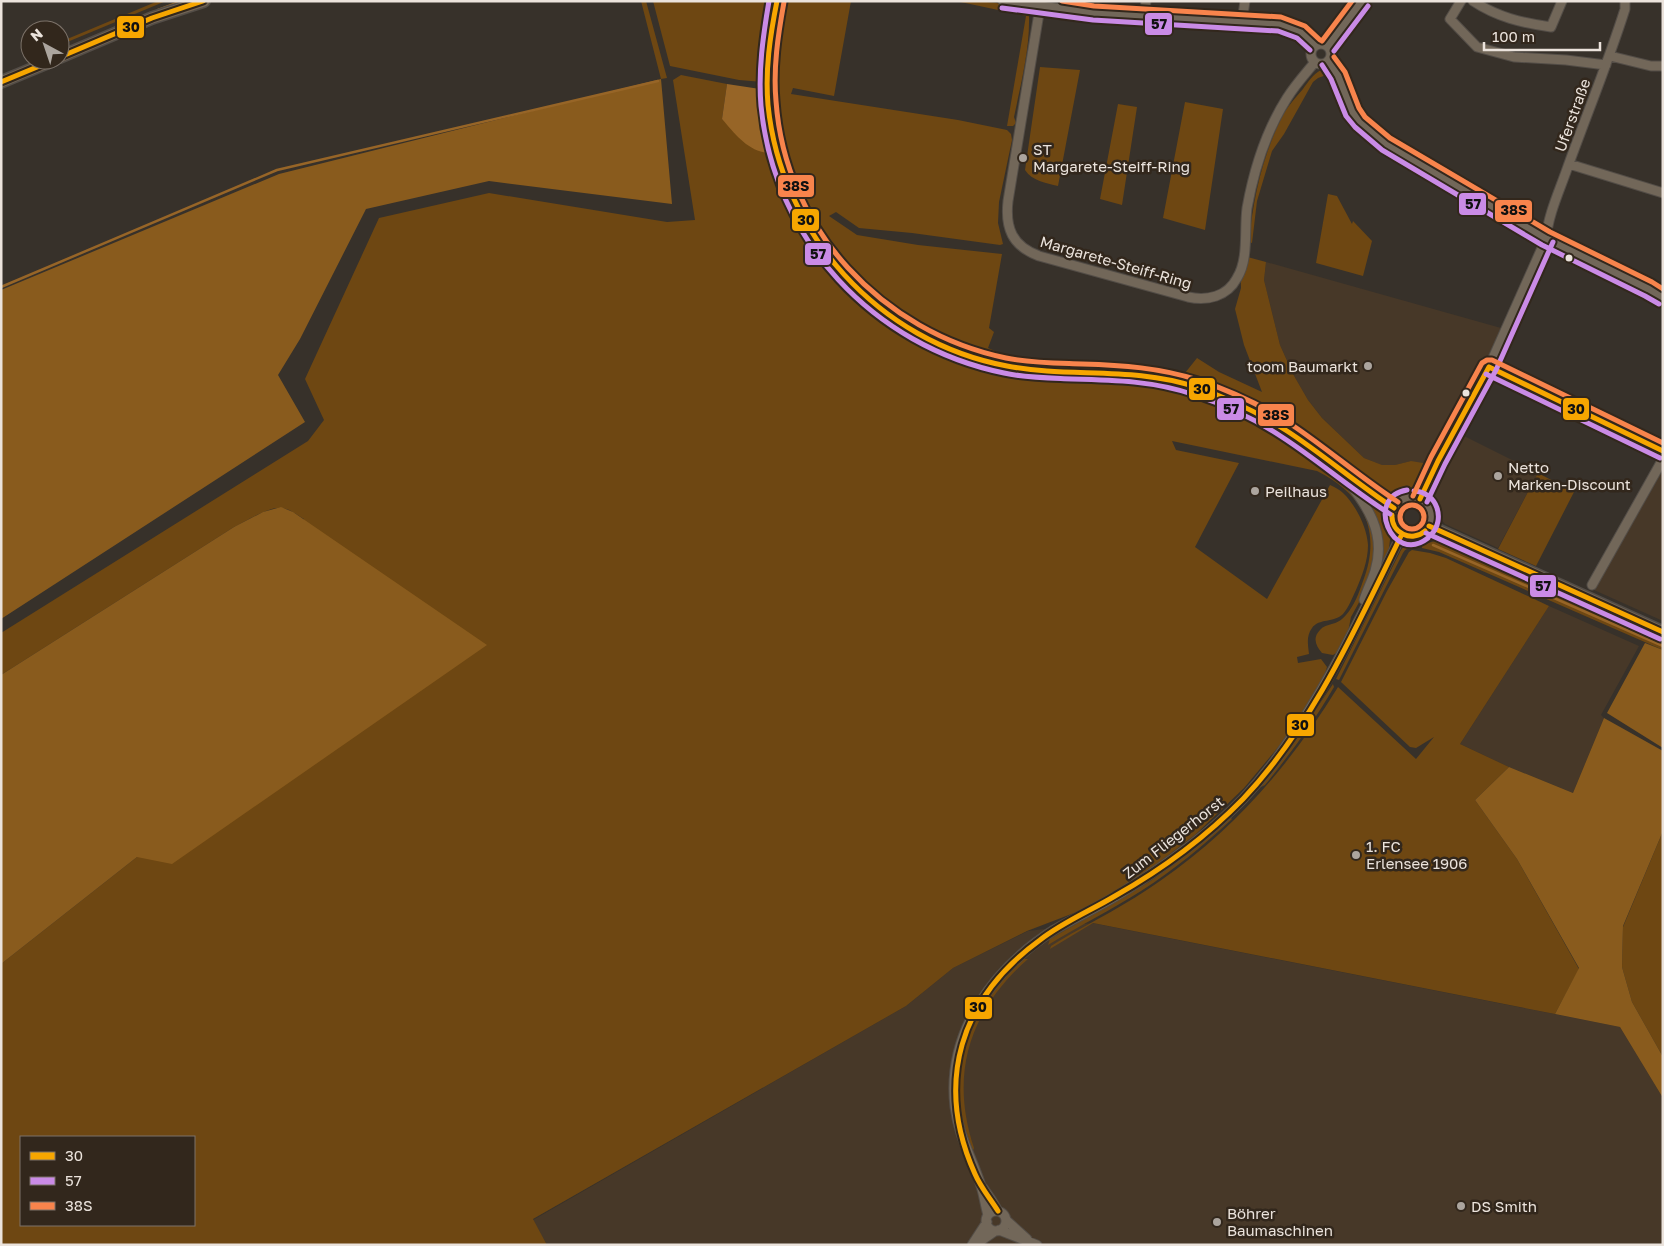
<svg xmlns="http://www.w3.org/2000/svg" width="1664" height="1246" font-family="'Golos Text',sans-serif">
<style>
.built{fill:#473828}
.green{fill:#6e4712;fill-rule:evenodd}
.forest{fill:#895b1d}
.water{fill:#976527}
.lines{fill:none;stroke-linecap:round;stroke-linejoin:round}
.stream{stroke:#976527;stroke-width:2.5}
.minor-casing{stroke:#534d47;stroke-width:11}
.major-casing{stroke:#534d47;stroke-width:14}
.minor{stroke:#726759;stroke-width:9}
.major{stroke:#736555;stroke-width:11}
.bus-1-casing{stroke:#32271c;stroke-width:9}
.bus-2-casing{stroke:#32271c;stroke-width:9}
.bus-3-casing{stroke:#32271c;stroke-width:9}
.bus-1{stroke:#f7a600;stroke-width:5}
.bus-2{stroke:#ca8be6;stroke-width:5}
.bus-3{stroke:#f8844c;stroke-width:5}
.poi-dot{fill:#aca59e;stroke:#32271c;stroke-width:2}
.bus-dot{fill:#ebe3dc;stroke:#32271c;stroke-width:2}
.labels{text-anchor:middle;dominant-baseline:central;stroke-width:5;stroke-linejoin:round;paint-order:stroke}
.street-label{font-size:15px;fill:#ebe3dc;stroke:#32271c}
.poi-label{font-size:15px;fill:#ebe3dc;stroke:#32271c;text-anchor:start}
.line-badge{stroke:#32271c;stroke-width:2}
.pale-badge-label{font-size:14px;text-anchor:middle;font-weight:bold;fill:#111}
</style>
<rect width="100%" height="100%" fill="#37312a"/>
<path class="built" d="M 1266,262 L 1501,328 L 1454,431 L 1538,473 L 1498,548 L 1445,524 L 1437,515 L 1432,502 L 1416,492 L 1429,472 L 1411,461 L 1395,465 L 1381,465 L 1364,458 L 1322,418 L 1308,400 L 1293,374 L 1280,345 L 1264,280 Z
M 1663,470 L 1663,621 L 1594,590 Z
M 1549,606 L 1639,646 L 1601,715 L 1604,718 L 1573,793 L 1509,767 L 1460,744 Z
M 1092,923 L 1620,1027 L 1663,1098 L 1663,1245 L 547,1245 L 533,1220 L 906,1006 L 953,968 L 1028,931 Z"/>
<path class="green" d="M 158,1 L 166,1 L 60,45 L 60,42 Z
M 641,1 L 646,1 L 667,78 L 661,79 Z
M 653,1 L 770,1 L 763,82 L 739,80 L 670,66 Z
M 783,1 L 851,1 L 834,96 L 793,88 L 791,94 L 958,120 L 1007,130 L 1011,134 L 1012,140 L 999,202 L 998,223 L 1003,244 L 1000,245 L 912,233 L 859,228 L 836,212 L 829,216 L 857,235 L 918,245 L 1002,254 L 989,328 L 994,332 L 988,348 L 1011,358 L 1034,361 L 1140,365 L 1185,373 L 1197,358 L 1219,372 L 1262,392 L 1244,345 L 1235,309 L 1241,288 L 1240,255 L 1266,262 L 1264,280 L 1280,345 L 1293,374 L 1308,400 L 1322,418 L 1364,458 L 1382,465 L 1395,465 L 1411,461 L 1423,463 L 1429,466 C 1428,482 1408,499 1391,496 C 1388,496 1383,493 1380,492 L 1202,384 L 1011,362 L 965,350 L 948,343 L 911,325 L 876,301 L 834,257 L 815,232 L 802,209 L 791,183 L 781,152 L 774,116 L 772,65 L 776,31 Z
M 956,1 C 977,1 1013,1 1029,15 C 1030,49 1021,83 1014,117 L 1016,123 L 1013,126 L 1007,126 L 1026,16 Z
M 1040,67 L 1080,70 L 1058,186 C 1046,183 1032,181 1025,170 Z
M 1321,70 L 1329,74 L 1318,78 L 1313,82 L 1284,134 L 1272,151 L 1257,201 L 1252,243 L 1249,242 C 1253,198 1263,153 1284,113 C 1289,105 1296,97 1303,89 C 1308,82 1313,74 1321,70 Z
M 681,75 L 727,84 L 722,119 L 773,153 L 783,185 L 853,290 L 958,356 L 1139,378 L 1193,391 L 1221,401 L 1285,434 L 1322,462 L 1327,469 L 1349,488 L 1364,506 L 1377,544 L 1374,568 L 1363,595 L 1351,617 L 1348,632 L 1338,652 L 1333,655 L 1322,653 C 1316,646 1312,638 1320,630 C 1327,622 1336,627 1346,615 C 1354,606 1359,593 1363,581 C 1382,532 1364,494 1317,471 L 1172,441 L 1176,450 L 1239,463 L 1195,547 L 1267,599 L 1330,485 C 1335,487 1340,490 1343,493 C 1356,505 1367,528 1368,545 C 1368,561 1362,576 1356,590 C 1352,598 1349,607 1343,614 C 1334,623 1319,618 1312,628 C 1306,636 1308,645 1309,654 L 1297,657 L 1298,663 L 1321,659 L 1327,667 L 1324,677 L 1318,688 L 1298,719 L 1280,745 L 1244,788 L 1195,835 L 1145,873 L 1098,902 L 1074,913 L 1027,931 L 953,968 L 906,1006 L 533,1219 L 547,1245 L 1,1245 L 1,964 L 137,857 L 304,519 C 297,515 290,509 282,508 C 270,506 246,521 234,527 L 1,675 L 1,633 L 308,441 L 324,420 L 305,379 L 379,218 L 489,193 L 667,222 L 695,220 L 673,80 ZM 21,1137 L 194,1137 L 194,1225 L 21,1225 Z
M 1185,102 L 1223,109 L 1205,230 L 1163,218 Z
M 1118,104 L 1137,107 L 1122,205 L 1100,199 Z
M 1328,194 L 1337,196 L 1352,224 L 1353,221 L 1372,241 L 1363,276 L 1316,263 Z
M 1538,473 L 1574,492 L 1536,566 L 1498,549 Z
M 1364,495 L 1387,513 L 1391,531 L 1389,548 L 1379,572 L 1381,545 L 1362,496 Z
M 1426,535 L 1434,535 L 1405,550 L 1403,553 L 1341,676 L 1339,680 L 1336,679 L 1401,550 C 1408,540 1415,539 1426,535 Z
M 1439,536 L 1663,636 L 1663,650 L 1439,552 L 1422,548 L 1422,545 L 1438,540 Z
M 1412,550 L 1430,553 L 1446,558 L 1549,606 L 1460,744 L 1509,767 L 1475,800 L 1517,859 L 1579,969 L 1555,1014 L 1093,923 L 1050,949 L 1051,946 L 1059,941 C 1093,921 1128,904 1160,881 C 1234,830 1291,764 1338,687 L 1416,759 L 1434,737 L 1416,748 L 1410,747 L 1341,682 L 1387,591 L 1409,552 Z
M 1333,684 L 1334,687 C 1314,722 1290,754 1265,785 L 1261,787 L 1260,786 L 1288,750 Z
M 1231,818 L 1232,819 C 1204,845 1174,870 1141,891 C 1111,910 1079,926 1048,945 L 1050,939 L 1149,882 L 1173,865 Z
M 1663,831 L 1663,1057 L 1632,1002 L 1622,967 L 1623,927 Z
M 1022,959 L 1028,959 C 970,1010 949,1073 974,1148 L 973,1151 C 965,1143 963,1125 961,1114 C 955,1067 968,1017 1000,981 C 1007,973 1015,966 1022,959 Z"/>
<path class="forest" d="M 661,79 L 672,204 L 489,181 L 366,209 L 300,339 L 278,375 L 305,422 L 1,619 L 1,290 L 279,174 Z
M 281,507 L 293,512 L 487,645 L 172,864 L 137,857 L 1,964 L 1,675 L 234,527 L 263,512 Z
M 1645,643 L 1663,650 L 1663,748 L 1607,713 Z
M 1604,718 L 1663,751 L 1663,831 L 1623,926 L 1622,967 L 1632,1002 L 1663,1057 L 1663,1098 L 1620,1027 L 1555,1014 L 1579,968 L 1517,859 L 1475,800 L 1509,767 L 1573,793 Z"/>
<path class="water" d="M 727,84 L 760,89 L 762,112 L 773,153 C 750,154 736,135 722,119 Z"/>
<g class="lines">
<path class="stream" d="M 158,10 L 182,1
M 1,287 L 277,170 L 658,81
M 1433,545 L 1663,646"/>
<defs>
<path id="minor" d="M 1003,1 L 1093,13 L 1280,24 L 1301,32 L 1315,45
M 1461,1 L 1450,19 L 1477,47 L 1514,57 L 1566,60 L 1606,65
M 1473,1 C 1497,17 1522,23 1551,27 L 1562,1
M 1040,7 L 1008,201 C 1005,228 1012,246 1039,256 L 1188,297 C 1207,301 1227,297 1237,278 C 1249,259 1244,230 1247,208 C 1254,169 1266,131 1287,98 C 1295,85 1306,73 1315,62
M 1144,16 L 1146,1
M 1242,22 L 1245,1
M1311 54a10 10 0 1 1 20 0a10 10 0 1 1-20 0Z
M 1328,46 L 1362,1
M 1610,56 L 1651,66 L 1663,66
M 1328,61 L 1338,75 L 1352,112 L 1360,122 L 1386,144 L 1546,239 L 1649,289 L 1663,298
M 1569,164 L 1663,193
M 1489,367 L 1663,451
M 1343,475 C 1366,505 1387,531 1375,571 C 1372,581 1367,590 1364,600
M 1420,499 L 1438,461 L 1489,367 L 1546,239 C 1548,215 1559,192 1567,169 C 1586,116 1608,63 1625,9 L 1625,1
M 1592,585 L 1663,459
M 983,1188 L 992,1201 L 998,1211
M986 1221a10 10 0 1 1 20 0a10 10 0 1 1-20 0Z
M 988,1215 C 985,1205 984,1195 981,1186 C 972,1157 959,1138 955,1107 C 946,1032 994,968 1054,930 C 1078,916 1103,905 1126,890 C 1168,864 1209,834 1243,799 C 1257,784 1270,768 1282,751 C 1331,683 1364,609 1402,534
M 1006,1220 L 1027,1239
M 999,1230 L 1037,1245
M 972,1245 L 987,1222
M 975,1245 L 995,1231"/>
<path id="major" d="M 777,1 C 769,40 764,79 770,119 C 775,150 783,182 798,210 C 838,289 919,351 1007,366 C 1070,376 1134,365 1196,387 C 1228,398 1259,413 1287,431 C 1323,455 1356,485 1394,508
M 60,57 L 152,18 L 204,1
M 1,82 L 54,60
M1392 517a20 20 0 1 1 40 0a20 20 0 1 1-40 0Z
M 1429,526 L 1663,632"/>
</defs>
<use href="#minor" class="minor-casing"/>
<use href="#major" class="major-casing"/>
<use href="#minor" class="minor"/>
<use href="#major" class="major"/>
<defs>
<path id="bus-1" d="M 777,1 C 770,36 765,70 768,105 C 781,234 879,342 1007,366 C 1070,378 1133,366 1196,387 C 1228,398 1259,413 1287,431 C 1324,455 1357,484 1394,508
M 60,57 L 152,18 L 203,1
M 1,82 L 54,60
M 1489,367 L 1663,451
M 1420,499 L 1438,461 L 1489,367
M 1392,515 C 1391,533 1412,543 1425,531
M 1429,526 L 1663,632
M 998,1211 C 990,1198 981,1188 975,1174 C 934,1083 960,998 1040,940 C 1063,922 1090,911 1115,896 C 1161,870 1206,837 1243,799 C 1314,724 1357,625 1402,534"/>
<path id="bus-2" d="M 769,1 C 763,36 758,71 761,106 C 774,240 873,346 1004,373 C 1026,378 1049,378 1072,379 C 1114,380 1155,381 1195,395 C 1225,405 1255,419 1282,437 C 1319,461 1352,490 1390,514
M 1002,8 L 1093,20 L 1278,31 L 1297,38 L 1310,50
M 1334,51 L 1368,6
M 1322,65 L 1331,79 L 1346,116 L 1355,127 L 1382,150 L 1542,245 L 1645,296 L 1659,304
M 1486,374 L 1660,458
M 1407,490 C 1364,497 1392,566 1428,538
M 1414,491 C 1437,492 1446,519 1431,535
M 1427,502 L 1445,464 L 1496,370 L 1553,242
M 1426,533 L 1660,639"/>
<path id="bus-3" d="M 1062,1 L 1094,6 L 1281,17 L 1305,26 L 1320,40
M 784,2 C 778,35 773,68 776,101 C 785,229 882,332 1006,358 C 1031,363 1057,363 1082,364 C 1122,365 1161,368 1198,380 C 1231,391 1263,406 1292,425 C 1328,449 1361,478 1398,502
M 1322,41 L 1352,1
M 1334,57 L 1345,72 L 1359,108 L 1365,117 L 1390,138 L 1550,232 L 1652,282 L 1663,289
M 1413,496 L 1431,457 L 1482,363 L 1487,360 L 1492,360 L 1663,443
M1400 517a12 12 0 1 1 24 0a12 12 0 1 1-24 0Z"/>
</defs>
<use href="#bus-1" class="bus-1-casing"/>
<use href="#bus-2" class="bus-2-casing"/>
<use href="#bus-3" class="bus-3-casing"/>
<use href="#bus-1" class="bus-1"/>
<use href="#bus-2" class="bus-2"/>
<use href="#bus-3" class="bus-3"/>
</g>
<g class="poi-dot">
<circle cx="1023" cy="158" r="5"/>
<circle cx="1368" cy="366" r="5"/>
<circle cx="1498" cy="476" r="5"/>
<circle cx="1255" cy="491" r="5"/>
<circle cx="1356" cy="855" r="5"/>
<circle cx="1461" cy="1206" r="5"/>
<circle cx="1217" cy="1222" r="5"/>
</g>
<g class="bus-dot">
<circle cx="1569" cy="258" r="4.5"/>
<circle cx="1466" cy="393" r="4.5"/>
</g>
<g class="labels">
<g class="street-label">
<text transform="translate(1572 115) rotate(-70)">Uferstraße</text>
<text transform="translate(1116 262) rotate(16)">Margarete-Steiff-Ring</text>
<text transform="translate(1173 837) rotate(-38)">Zum Fliegerhorst</text>
</g>
<g class="poi-label">
<text x="1033" y="149">ST<tspan x="1033" dy="17">Margarete-Steiff-Ring</tspan></text>
<text x="1358" y="366" text-anchor="end">toom Baumarkt</text>
<text x="1508" y="467">Netto<tspan x="1508" dy="17">Marken-Discount</tspan></text>
<text x="1265" y="491">Peilhaus</text>
<text x="1366" y="846">1. FC<tspan x="1366" dy="17">Erlensee 1906</tspan></text>
<text x="1471" y="1206">DS Smith</text>
<text x="1227" y="1213">Böhrer<tspan x="1227" dy="17">Baumaschinen</tspan></text>
</g>
</g>
<g class="line-badge">
<rect x="1144" y="12" width="29" height="24" rx="5" fill="#ca8be6"/>
<rect x="116" y="15" width="29" height="24" rx="5" fill="#f7a600"/>
<rect x="777" y="174" width="38" height="24" rx="5" fill="#f8844c"/>
<rect x="1458" y="192" width="29" height="24" rx="5" fill="#ca8be6"/>
<rect x="1494" y="199" width="39" height="24" rx="5" fill="#f8844c"/>
<rect x="791" y="208" width="29" height="24" rx="5" fill="#f7a600"/>
<rect x="804" y="242" width="28" height="24" rx="5" fill="#ca8be6"/>
<rect x="1188" y="377" width="28" height="24" rx="5" fill="#f7a600"/>
<rect x="1216" y="397" width="29" height="24" rx="5" fill="#ca8be6"/>
<rect x="1562" y="397" width="28" height="24" rx="5" fill="#f7a600"/>
<rect x="1257" y="403" width="38" height="24" rx="5" fill="#f8844c"/>
<rect x="1529" y="574" width="28" height="24" rx="5" fill="#ca8be6"/>
<rect x="1286" y="713" width="29" height="24" rx="5" fill="#f7a600"/>
<rect x="964" y="996" width="29" height="24" rx="5" fill="#f7a600"/>
</g>
<g class="pale-badge-label">
<text x="1159" y="29">57</text>
<text x="131" y="32">30</text>
<text x="796" y="191">38S</text>
<text x="1473" y="209">57</text>
<text x="1514" y="215">38S</text>
<text x="806" y="225">30</text>
<text x="818" y="259">57</text>
<text x="1202" y="394">30</text>
<text x="1231" y="414">57</text>
<text x="1576" y="414">30</text>
<text x="1276" y="420">38S</text>
<text x="1543" y="591">57</text>
<text x="1300" y="730">30</text>
<text x="978" y="1012">30</text>
</g>
<rect width="1664" height="1246" fill="none" stroke="#ebe3dc" stroke-width="5"/>
<rect x="20" y="1136" width="175" height="90" fill="#32271c" stroke="#7c7269"/>
<rect x="30" y="1152" width="25" height="8" fill="#f7a600" stroke="#7c7269"/>
<text x="65" y="1161" font-size="15" fill="#ebe3dc">30</text>
<rect x="30" y="1177" width="25" height="8" fill="#ca8be6" stroke="#7c7269"/>
<text x="65" y="1186" font-size="15" fill="#ebe3dc">57</text>
<rect x="30" y="1202" width="25" height="8" fill="#f8844c" stroke="#7c7269"/>
<text x="65" y="1211" font-size="15" fill="#ebe3dc">38S</text>
<g transform="translate(45 45) rotate(320)"><circle r="24" fill="#32271c" stroke="#7c7269"/>
<path d="M0-4L9 19L0 12L-9 19Z" fill="#aca59e"/>
<text y="-8" font-size="14" font-weight="bold" text-anchor="middle" fill="#ebe3dc">N</text>
</g>
<path d="M1484 42v8h116v-8" fill="none" stroke="#ebe3dc" stroke-width="2.5"/>
<text x="1492" y="42" font-size="15" fill="#ebe3dc" stroke="#32271c" stroke-width="4" paint-order="stroke">100 m</text>
</svg>
